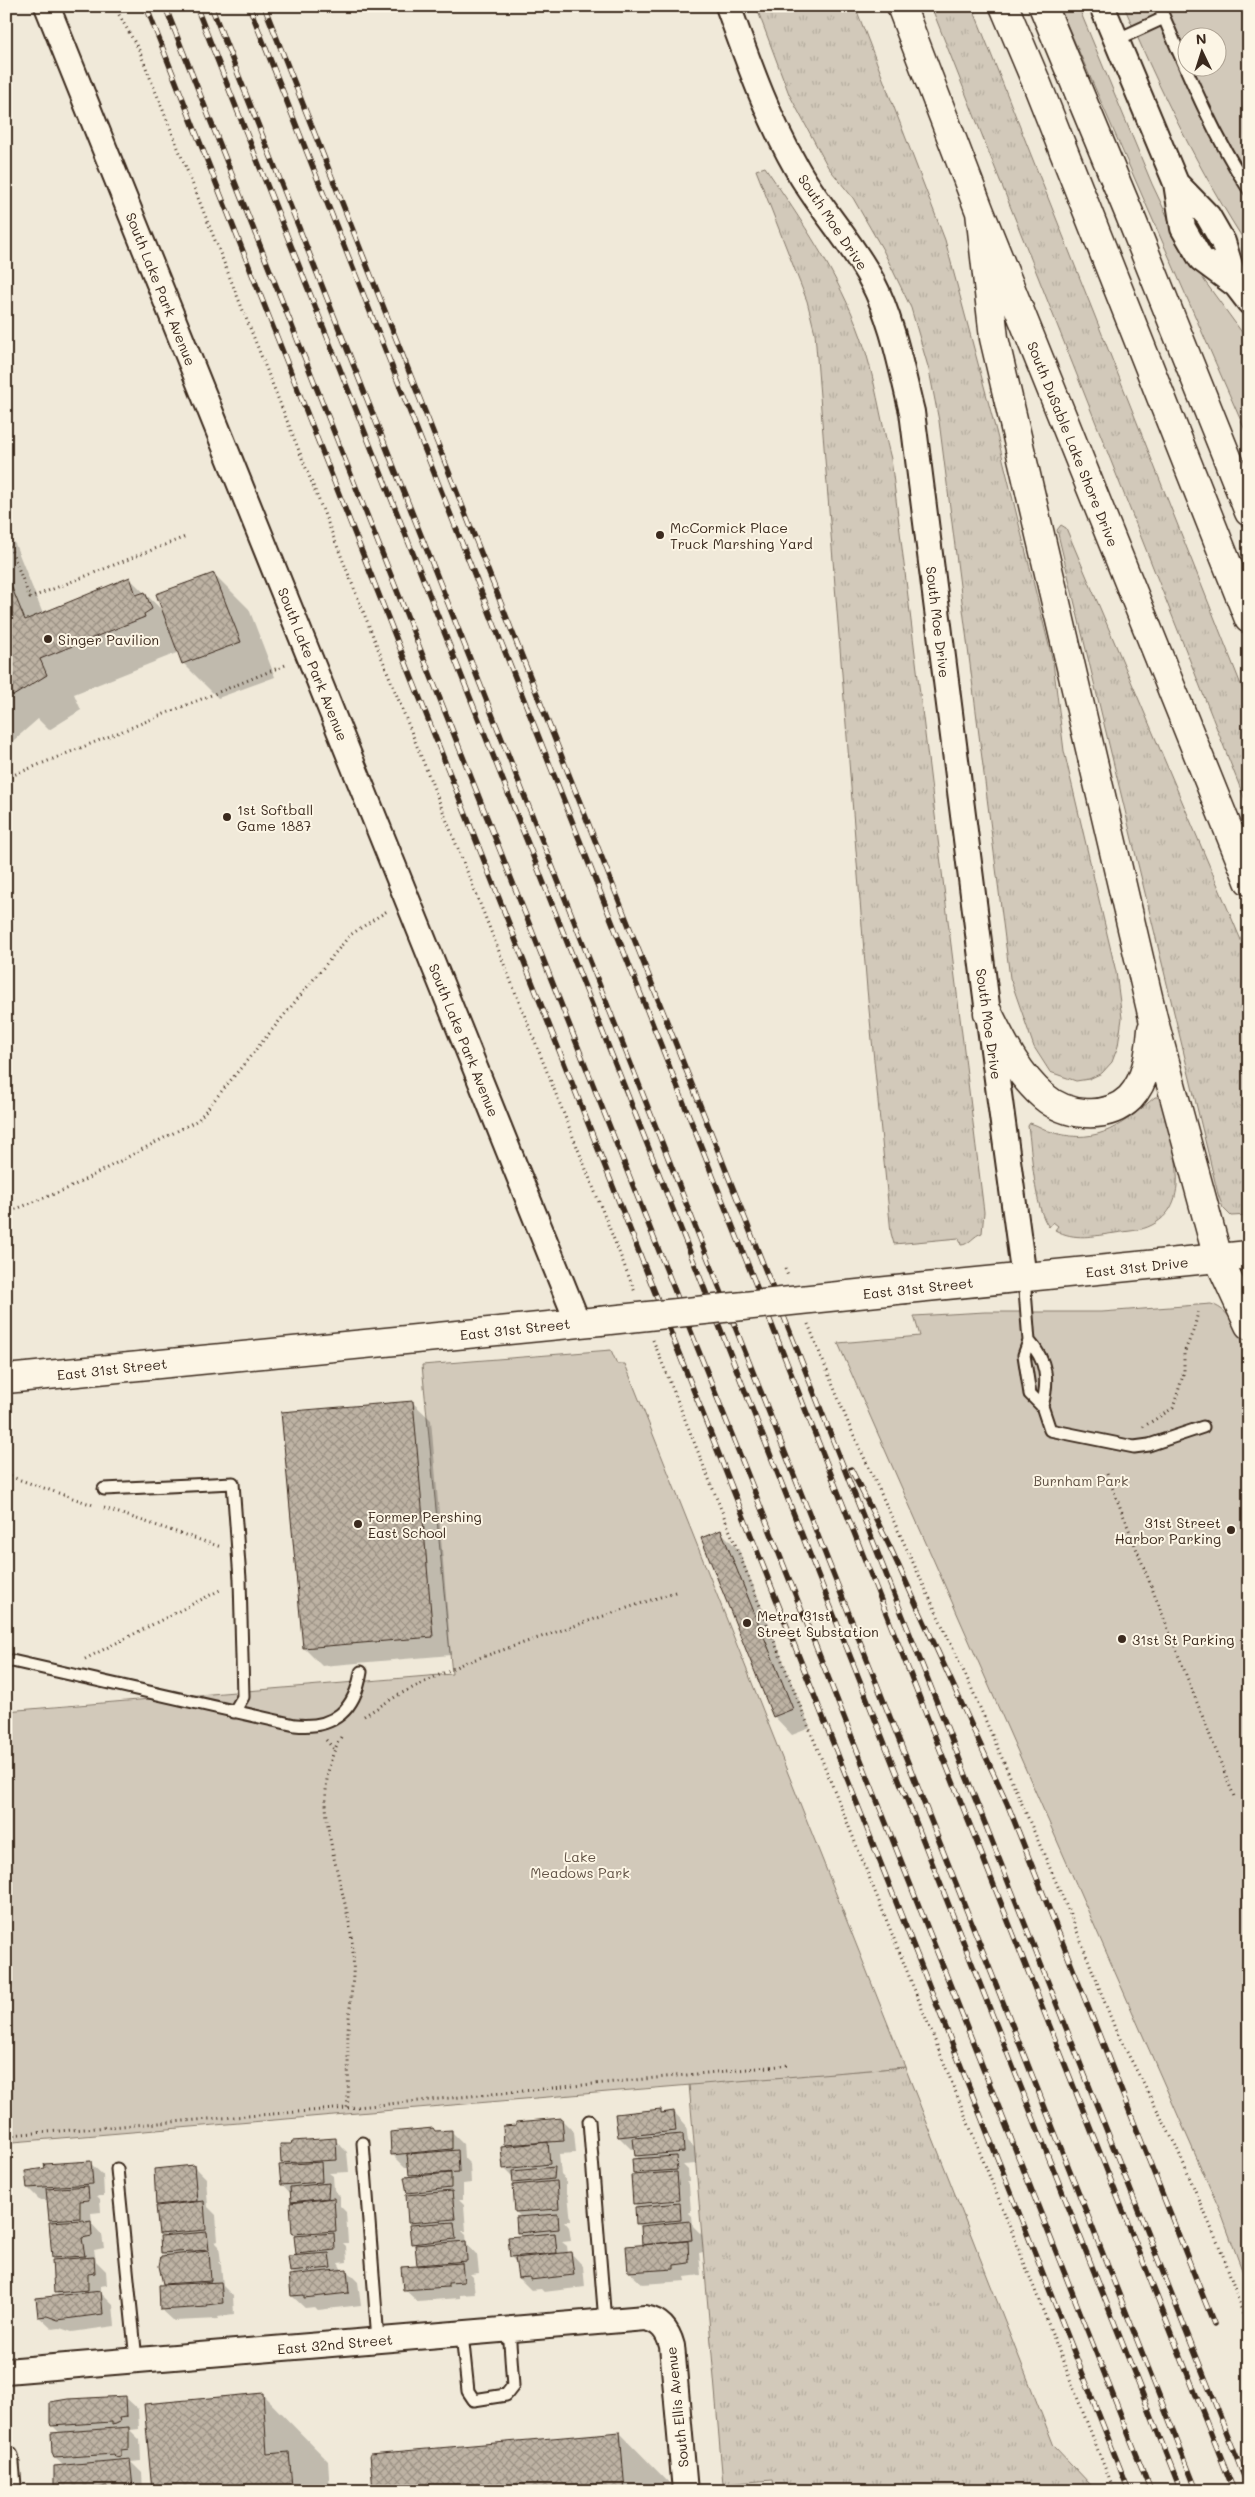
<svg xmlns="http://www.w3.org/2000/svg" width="1255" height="2497" font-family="Mali,sans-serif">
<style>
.grass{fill:url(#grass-tufts);stroke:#867a6c}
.green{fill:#d2c9ba;stroke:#867a6c;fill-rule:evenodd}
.shadow{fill:#0003}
.building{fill:url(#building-cross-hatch);stroke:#3b2a1e}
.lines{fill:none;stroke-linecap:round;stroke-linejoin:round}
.service-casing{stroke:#3b2a1e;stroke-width:15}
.minor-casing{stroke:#3b2a1e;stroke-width:28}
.secondary-casing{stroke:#3b2a1e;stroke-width:31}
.motorway-casing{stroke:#3b2a1e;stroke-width:31}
.path{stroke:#3b2a1e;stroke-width:3;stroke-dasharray:1 4;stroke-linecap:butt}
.service{stroke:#fcf5e5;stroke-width:11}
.minor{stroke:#fcf5e5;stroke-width:24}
.secondary{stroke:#fcf5e5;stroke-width:28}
.motorway{stroke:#fcf5e5;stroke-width:28}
.rail-casing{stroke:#3b2a1e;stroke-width:5.5}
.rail{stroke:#fcf5e5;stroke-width:4;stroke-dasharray:11;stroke-linecap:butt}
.secondary-bridge-casing{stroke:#3b2a1e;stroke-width:31;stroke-linecap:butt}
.secondary-bridge{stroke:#fcf5e5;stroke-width:28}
.poi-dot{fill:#3b2a1e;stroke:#fcf5e5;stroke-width:2}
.labels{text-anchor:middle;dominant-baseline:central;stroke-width:4;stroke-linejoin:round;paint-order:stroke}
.street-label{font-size:14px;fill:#3b2a1e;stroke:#fcf5e5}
.poi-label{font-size:14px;fill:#3b2a1e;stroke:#fcf5e5;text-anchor:start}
.park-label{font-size:14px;fill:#615245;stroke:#fcf5e5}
</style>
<defs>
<pattern id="grass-tufts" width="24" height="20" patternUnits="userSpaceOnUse" patternTransform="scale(1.25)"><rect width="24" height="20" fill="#d2c9ba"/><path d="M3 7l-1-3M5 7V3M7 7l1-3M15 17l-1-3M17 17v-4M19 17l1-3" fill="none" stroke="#b5ad9f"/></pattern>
<pattern id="building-cross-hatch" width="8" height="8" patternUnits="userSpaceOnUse" patternTransform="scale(1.25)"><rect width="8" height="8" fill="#beb3a4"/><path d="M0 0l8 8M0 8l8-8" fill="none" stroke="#9c9285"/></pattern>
</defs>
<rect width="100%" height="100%" fill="#f0e9d9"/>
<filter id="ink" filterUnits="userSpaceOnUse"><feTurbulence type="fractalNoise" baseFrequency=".02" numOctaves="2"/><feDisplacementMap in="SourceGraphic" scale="10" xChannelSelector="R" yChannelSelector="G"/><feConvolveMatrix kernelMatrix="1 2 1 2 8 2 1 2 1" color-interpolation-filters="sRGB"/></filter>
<g filter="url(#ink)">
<path class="grass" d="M 756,6 L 855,6 L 945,240 L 996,431 L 1053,662 L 1064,751 L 1116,972 L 1122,1018 L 1118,1046 L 1112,1062 L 1102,1073 L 1089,1079 L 1076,1081 L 1050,1072 L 1034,1047 L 1010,978 L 939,421 L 929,370 L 911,308 L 883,250 L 853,198 L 828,167 L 789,94 Z
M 931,6 L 972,6 L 1249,705 L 1249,810 Z
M 765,167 C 801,220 839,275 861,337 C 875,377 880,418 891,459 L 984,1212 L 982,1233 C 974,1235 969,1245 961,1245 L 959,1238 L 894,1244 L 891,1233 L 867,989 L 815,333 L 807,301 L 756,170 Z
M 1061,525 L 1066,528 L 1249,959 L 1249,1215 L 1231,1216 L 1223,1208 L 1218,1194 L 1057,530 Z
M 1155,1097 L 1159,1097 L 1161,1101 C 1170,1138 1197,1202 1152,1225 C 1141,1231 1127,1231 1115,1233 C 1093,1236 1075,1241 1055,1230 L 1058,1226 L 1053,1222 L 1049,1227 C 1034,1209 1032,1151 1028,1126 L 1030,1123 C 1038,1125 1046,1131 1055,1133 C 1099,1145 1123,1124 1155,1097 Z
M 905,2067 L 1054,2446 L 1091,2485 L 1094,2491 L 775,2491 L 773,2480 L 723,2484 L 689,2084 Z"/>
<path class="green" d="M 1059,6 L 1078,6 L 1152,184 L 1178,239 L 1206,283 L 1249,342 L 1249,432 L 1245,430 Z
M 1124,6 L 1249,6 L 1249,248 C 1199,171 1160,91 1124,6 ZM 1188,38 L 1218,38 L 1218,68 L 1188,68 Z
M 1211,1304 C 1234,1311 1240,1338 1249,1357 L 1249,2289 L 1221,2213 L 838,1343 L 920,1336 L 914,1316 L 985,1312 L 1102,1312 Z
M 611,1350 L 617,1364 L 625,1364 L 905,2067 L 13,2142 L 6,2059 L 6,1711 L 452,1674 L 422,1365 Z"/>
<path class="shadow" d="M 6,535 L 15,544 L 43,614 L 129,578 L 164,612 L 214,574 L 249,609 L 275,677 L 218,698 L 183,663 L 179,652 L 74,694 L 81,710 L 49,730 L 38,719 L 6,747 Z
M 412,1402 L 431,1420 L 451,1655 L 322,1666 L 304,1648 Z
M 721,1532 L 739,1550 L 810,1728 L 792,1735 L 774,1716 Z
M 660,2110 L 663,2114 L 674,2112 L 686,2125 L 688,2141 L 694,2147 L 696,2164 L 683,2165 L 688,2170 L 689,2182 L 686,2182 L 689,2185 L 691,2212 L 688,2212 L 692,2216 L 693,2226 L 702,2235 L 703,2252 L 699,2253 L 701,2275 L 685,2277 L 686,2281 L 642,2284 L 629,2272 L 644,2246 L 642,2228 L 638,2224 L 639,2208 L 634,2203 L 638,2176 L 634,2172 L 640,2160 L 636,2155 L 636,2148 L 631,2149 L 619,2137 Z
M 562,2120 L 574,2132 L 576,2153 L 559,2154 L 561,2175 L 566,2180 L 566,2192 L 568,2195 L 571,2221 L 564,2221 L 569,2227 L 571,2241 L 562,2242 L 567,2246 L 568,2254 L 571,2253 L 583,2266 L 585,2287 L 544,2292 L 541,2289 L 531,2290 L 519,2278 L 517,2263 L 511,2257 L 523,2237 L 518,2232 L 522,2218 L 516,2212 L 517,2186 L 514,2178 L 504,2168 L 509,2148 L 506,2145 Z
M 451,2131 L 463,2143 L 464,2158 L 470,2164 L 471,2183 L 463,2184 L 463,2200 L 459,2200 L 464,2205 L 466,2231 L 462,2231 L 466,2235 L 467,2244 L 477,2255 L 479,2273 L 470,2274 L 473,2277 L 475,2294 L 460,2295 L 460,2298 L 417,2301 L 404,2289 L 418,2267 L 417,2248 L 412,2243 L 413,2226 L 409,2223 L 412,2196 L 408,2192 L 412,2177 L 410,2167 L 405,2167 L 393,2155 L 391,2133 Z
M 335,2140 L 347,2152 L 349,2172 L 329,2173 L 333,2176 L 334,2190 L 340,2196 L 340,2206 L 346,2212 L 348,2243 L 343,2243 L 346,2246 L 347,2262 L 338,2263 L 342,2270 L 346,2270 L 358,2282 L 361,2305 L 318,2310 L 315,2307 L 305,2308 L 292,2296 L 295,2275 L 291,2271 L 300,2257 L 297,2254 L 297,2237 L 293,2234 L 291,2194 L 282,2184 L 287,2166 L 283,2162 Z
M 90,2163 L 103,2175 L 104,2196 L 97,2196 L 100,2199 L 101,2212 L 91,2213 L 92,2224 L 102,2235 L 104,2248 L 94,2250 L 96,2261 L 106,2271 L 107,2285 L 100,2286 L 100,2292 L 113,2305 L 115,2326 L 72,2332 L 60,2328 L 52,2329 L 39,2317 L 60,2297 L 56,2293 L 56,2261 L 53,2258 L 53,2223 L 50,2220 L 48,2200 L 40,2200 L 28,2188 Z
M 194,2166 L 206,2178 L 208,2207 L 216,2215 L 218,2241 L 215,2242 L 219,2246 L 221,2262 L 218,2262 L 221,2265 L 223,2286 L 233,2296 L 234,2315 L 218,2317 L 219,2319 L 174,2321 L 161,2309 L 168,2286 L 164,2283 L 167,2257 L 162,2253 L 164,2237 L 160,2234 L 160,2207 L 158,2204 Z
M 262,2394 L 328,2461 L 330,2491 L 153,2491 Z
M 125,2397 L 138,2409 L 139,2429 L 130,2430 L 140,2440 L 141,2461 L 131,2462 L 142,2473 L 143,2491 L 58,2491 L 64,2466 L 55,2458 L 60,2433 L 53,2426 Z
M 620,2433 L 677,2491 L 375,2491 Z"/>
<path class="building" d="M 6,573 L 25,620 L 130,577 L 136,595 L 145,592 L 152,609 L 144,614 L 145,617 L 40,659 L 47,675 L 13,696 L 6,688 Z
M 214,573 L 241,642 L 182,664 L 156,594 Z
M 413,1401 L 433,1637 L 303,1648 L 281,1412 Z
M 721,1530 L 793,1709 L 773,1717 L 701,1538 Z
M 661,2109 L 661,2113 L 674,2111 L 676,2131 L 618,2137 L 615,2114 Z
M 562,2118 L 564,2141 L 504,2145 L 503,2126 L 516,2125 L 516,2122 Z
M 433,2128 L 435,2131 L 452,2130 L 452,2149 L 391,2155 L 390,2132 Z
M 683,2134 L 684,2152 L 635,2156 L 633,2138 Z
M 336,2138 L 337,2160 L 281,2163 L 280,2144 L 291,2144 L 292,2141 Z
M 548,2142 L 550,2164 L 503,2169 L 501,2147 Z
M 458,2150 L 459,2172 L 409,2175 L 407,2154 Z
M 676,2156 L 677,2170 L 633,2173 L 632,2159 Z
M 91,2161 L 93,2184 L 27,2188 L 25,2171 L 45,2168 L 44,2164 Z
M 321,2162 L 322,2182 L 281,2185 L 279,2165 Z
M 194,2165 L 197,2201 L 156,2205 L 154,2169 Z
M 555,2167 L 554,2179 L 513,2183 L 512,2171 Z
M 677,2172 L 679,2200 L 633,2204 L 631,2175 Z
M 451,2173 L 451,2188 L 407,2193 L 404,2177 Z
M 557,2181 L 559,2209 L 515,2212 L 513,2185 Z
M 329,2183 L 328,2198 L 291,2202 L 290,2187 Z
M 88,2186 L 89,2200 L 80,2201 L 80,2218 L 49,2220 L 46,2189 Z
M 452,2191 L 455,2219 L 408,2223 L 406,2195 Z
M 334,2198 L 336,2231 L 292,2234 L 290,2203 Z
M 204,2201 L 206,2230 L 159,2234 L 156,2206 Z
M 680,2203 L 681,2220 L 636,2224 L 635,2207 Z
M 558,2214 L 559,2229 L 517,2233 L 516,2217 Z
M 84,2220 L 85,2222 L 91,2221 L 92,2236 L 82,2238 L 85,2256 L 52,2258 L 49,2222 Z
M 690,2221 L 692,2240 L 642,2245 L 641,2226 Z
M 454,2222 L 456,2239 L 411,2244 L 409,2225 Z
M 207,2232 L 209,2250 L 161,2253 L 160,2236 Z
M 334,2233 L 335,2250 L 296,2254 L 294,2236 Z
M 555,2233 L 557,2253 L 510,2257 L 508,2237 Z
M 466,2241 L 467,2261 L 417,2265 L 415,2245 Z
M 688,2241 L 689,2263 L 674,2265 L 674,2269 L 628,2272 L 626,2246 Z
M 209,2251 L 211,2281 L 163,2284 L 159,2266 L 161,2256 Z
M 571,2252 L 574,2275 L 530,2280 L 530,2277 L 518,2278 L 515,2258 Z
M 329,2253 L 331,2268 L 290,2272 L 288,2256 Z
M 94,2257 L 95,2273 L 88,2274 L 88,2290 L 54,2293 L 52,2260 Z
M 462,2263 L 464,2282 L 448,2283 L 448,2287 L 403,2290 L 401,2267 Z
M 347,2269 L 349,2293 L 304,2298 L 304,2295 L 291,2296 L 289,2275 Z
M 221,2282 L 223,2303 L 206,2305 L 207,2307 L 160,2310 L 159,2285 Z
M 101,2291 L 103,2314 L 58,2320 L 47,2316 L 38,2317 L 36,2298 Z
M 263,2393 L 267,2454 L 289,2452 L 292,2487 L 302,2486 L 302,2491 L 152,2491 L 144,2404 Z
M 126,2396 L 127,2417 L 119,2418 L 120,2422 L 116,2424 L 112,2425 L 112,2422 L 51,2426 L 50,2423 L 50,2402 L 68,2399 Z
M 129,2427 L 129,2449 L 121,2450 L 121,2456 L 115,2457 L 114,2454 L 54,2458 L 52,2453 L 51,2433 Z
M 620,2432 L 625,2491 L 373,2491 L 370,2454 Z
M 130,2459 L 133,2488 L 107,2491 L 107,2486 L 74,2491 L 74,2488 L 56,2490 L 54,2486 L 54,2466 Z"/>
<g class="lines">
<defs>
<path id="service" d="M 1159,6 C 1186,69 1212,133 1249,190
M 1116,40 L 1164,18
M 1024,1278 L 1029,1341
M 1042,1406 C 1049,1380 1047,1361 1029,1341 L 1024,1355 L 1030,1394 L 1042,1406 L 1050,1430 L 1134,1447 L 1149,1445 L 1203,1427
M 104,1489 L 233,1483 L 240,1579 L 243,1697 L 234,1712
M 6,1662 L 12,1661 L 295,1725 C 334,1729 355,1710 361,1672
M 589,2121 L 605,2322
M 363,2143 L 378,2340
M 117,2169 L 136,2360
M 462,2334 L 468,2391 L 474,2400 L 506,2395 L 513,2386 L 509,2329"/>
<path id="minor" d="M 47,6 L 578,1323
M 728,6 C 748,61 767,116 796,167 C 818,207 851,240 872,281 C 893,321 901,368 912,412 L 988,1013 L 1024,1278
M 1102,6 L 1176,183 L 1183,228 L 1201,259 L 1236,285 L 1249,302
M 1176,183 L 1208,216 L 1223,242 L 1236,285
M 6,2371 L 645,2318 C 661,2321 668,2331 672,2346 L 685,2491
M 6,2458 L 9,2491"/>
<path id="secondary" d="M 906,1289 L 1249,1255
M 6,1379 L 600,1321"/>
<path id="motorway" d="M 901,6 L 980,212 L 1249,881
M 1004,6 L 1037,84 L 1249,619
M 1043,6 L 1129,213 L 1249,512
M 980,212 L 994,338 L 1153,1018 L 1218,1258 L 1249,1325
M 988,1013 C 1003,1043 1017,1073 1043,1096 C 1066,1116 1106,1121 1130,1098 C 1147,1080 1150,1052 1152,1029"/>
</defs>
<use href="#service" class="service-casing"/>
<use href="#minor" class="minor-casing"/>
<use href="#secondary" class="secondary-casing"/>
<use href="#motorway" class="motorway-casing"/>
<path class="path" d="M 114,6 L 139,50 L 635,1292
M 6,537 L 30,598 L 185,537
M 6,778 L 288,664
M 6,1213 L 69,1188 L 198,1120 L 350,935 L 387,911
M 785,1269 L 788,1276
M 808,1324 L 849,1425 L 971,1687 L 1073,1921 L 1116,2031 L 1176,2146 L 1225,2260 L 1249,2333
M 653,1340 L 1016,2242 L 1114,2491
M 1143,1427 L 1173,1408 L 1184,1372 L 1184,1353 L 1194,1329 L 1198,1312
M 1107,1474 L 1235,1799
M 6,1475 L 93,1505
M 104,1508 L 221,1547
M 85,1659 L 222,1589
M 364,1716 L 400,1694 L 464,1663 L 678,1591
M 341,1737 C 303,1803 348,1882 353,1952 C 355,1978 349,2005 348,2032 C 347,2057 350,2082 347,2108
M 326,1740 L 334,1749
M 9,2135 L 347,2108 L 789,2065"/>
<use href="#service" class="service"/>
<use href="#minor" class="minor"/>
<use href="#secondary" class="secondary"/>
<use href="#motorway" class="motorway"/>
<defs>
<path id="rail" d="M 146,6 L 1129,2491
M 165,6 L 1151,2491
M 196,6 L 1181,2491
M 211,6 L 1197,2491
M 249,6 L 1234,2491
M 264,6 L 1249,2489
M 851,1469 L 890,1547 L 1007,1803 L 1214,2324"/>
</defs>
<use href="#rail" class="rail-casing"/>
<use href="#rail" class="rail"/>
<defs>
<path id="secondary-bridge" d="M 600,1321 L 906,1289"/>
</defs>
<use href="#secondary-bridge" class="secondary-bridge-casing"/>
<use href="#secondary-bridge" class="secondary-bridge"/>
</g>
</g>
<g class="poi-dot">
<circle cx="660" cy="535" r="5"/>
<circle cx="48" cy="639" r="5"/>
<circle cx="227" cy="817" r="5"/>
<circle cx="358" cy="1524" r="5"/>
<circle cx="1231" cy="1530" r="5"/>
<circle cx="747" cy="1623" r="5"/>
<circle cx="1122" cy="1639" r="5"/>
</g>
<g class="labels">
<g class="street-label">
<text transform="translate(833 222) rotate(56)">South Moe Drive</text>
<text transform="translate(161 289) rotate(68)">South Lake Park Avenue</text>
<text transform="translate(1073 444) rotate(68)">South DuSable Lake Shore Drive</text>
<text transform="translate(938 622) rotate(83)">South Moe Drive</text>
<text transform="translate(313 664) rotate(68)">South Lake Park Avenue</text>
<text transform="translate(989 1024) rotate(82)">South Moe Drive</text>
<text transform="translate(464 1040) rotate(68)">South Lake Park Avenue</text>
<text transform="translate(1137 1267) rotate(-6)">East 31st Drive</text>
<text transform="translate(918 1288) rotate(-6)">East 31st Street</text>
<text transform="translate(515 1329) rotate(-6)">East 31st Street</text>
<text transform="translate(112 1369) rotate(-6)">East 31st Street</text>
<text transform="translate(335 2344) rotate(-5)">East 32nd Street</text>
<text transform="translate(677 2407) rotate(-96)">South Ellis Avenue</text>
</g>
<g class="poi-label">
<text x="670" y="527">McCormick Place<tspan x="670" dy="16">Truck Marshing Yard</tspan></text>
<text x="58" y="639">Singer Pavilion</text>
<text x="237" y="809">1st Softball<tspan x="237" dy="16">Game 1887</tspan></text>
<text x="368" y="1516">Former Pershing<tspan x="368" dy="16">East School</tspan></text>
<text x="1221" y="1522" text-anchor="end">31st Street<tspan x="1221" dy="16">Harbor Parking</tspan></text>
<text x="757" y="1615">Metra 31st<tspan x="757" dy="16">Street Substation</tspan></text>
<text x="1132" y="1639">31st St Parking</text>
</g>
<g class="park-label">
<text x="1081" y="1480">Burnham Park</text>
<text x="580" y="1856">Lake<tspan x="580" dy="16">Meadows Park</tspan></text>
</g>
</g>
<rect width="1255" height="2497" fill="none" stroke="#fcf5e5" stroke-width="25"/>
<rect x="12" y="12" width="1230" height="2472" fill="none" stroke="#3b2a1e" stroke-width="2" filter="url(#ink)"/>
<g transform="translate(1202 52) rotate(356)"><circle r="24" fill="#fcf5e5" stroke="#afa495"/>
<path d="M0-4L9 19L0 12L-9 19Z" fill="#3b2a1e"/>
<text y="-8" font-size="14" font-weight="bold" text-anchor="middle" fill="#3b2a1e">N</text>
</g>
</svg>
